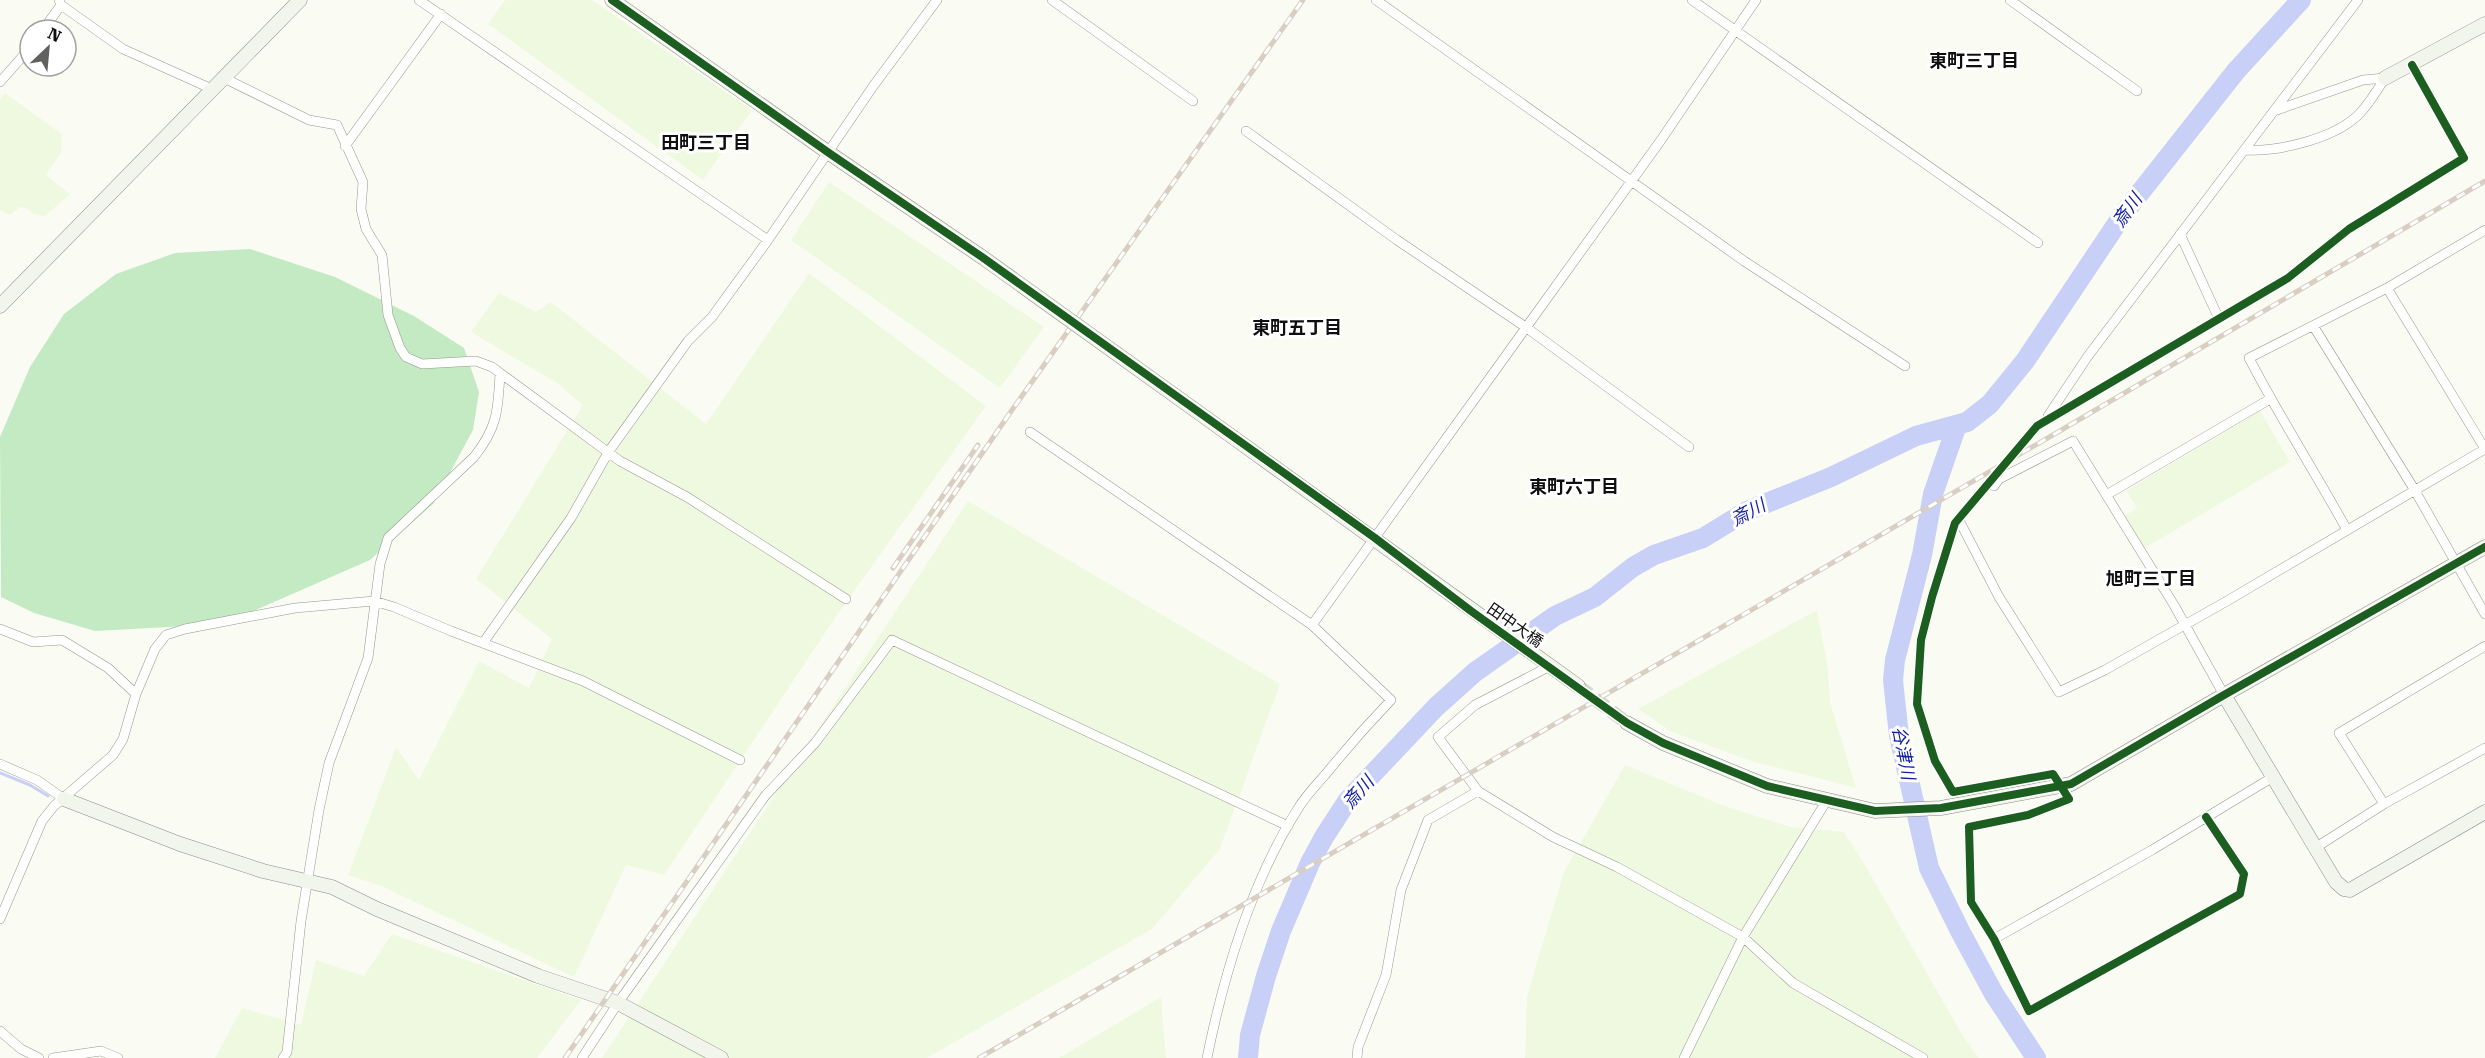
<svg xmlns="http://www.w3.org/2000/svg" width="2485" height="1058" font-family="'Roboto Serif','Noto Sans JP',serif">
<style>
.farmland{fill:#eff9e0}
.forest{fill:#c4eac3}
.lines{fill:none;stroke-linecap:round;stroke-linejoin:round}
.stream{stroke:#c9d0f7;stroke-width:3}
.river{stroke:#c9d0f7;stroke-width:20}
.secondary-tunnel{stroke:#d7d8d2;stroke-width:14;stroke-dasharray:14 7;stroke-linecap:butt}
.street-casing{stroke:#959692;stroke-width:10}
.secondary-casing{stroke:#8b8c89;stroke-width:15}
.street{stroke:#fefffd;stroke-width:9}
.secondary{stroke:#f2f5eb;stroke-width:14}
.rail-casing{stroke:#d8cec4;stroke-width:5}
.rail{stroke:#fff;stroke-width:3;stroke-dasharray:9;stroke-linecap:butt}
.secondary-bridge-casing{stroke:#8b8c89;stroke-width:15;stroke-linecap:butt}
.secondary-bridge{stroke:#f2f5eb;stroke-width:14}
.cycleway-casing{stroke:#fff;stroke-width:11}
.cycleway{stroke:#1b5e20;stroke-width:8}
.labels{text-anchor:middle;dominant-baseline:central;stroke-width:6;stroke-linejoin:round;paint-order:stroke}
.street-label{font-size:16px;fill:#0f0f0f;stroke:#fff}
.neighbourhood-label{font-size:18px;font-weight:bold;fill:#0f0f0f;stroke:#fff}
.water-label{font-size:18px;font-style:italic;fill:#141ea5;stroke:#fff}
</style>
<rect width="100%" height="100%" fill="#fafcf4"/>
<path class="farmland" d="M 505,0 L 592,0 L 752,110 L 703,180 L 488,24 Z
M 5,93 L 62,134 L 61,153 L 46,175 L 70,194 L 45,216 L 32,214 L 29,209 L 20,207 L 10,215 L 0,210 L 0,100 Z
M 829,182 L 1044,327 L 1000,388 L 791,240 Z
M 809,273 L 986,406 L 837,615 L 664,875 L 626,865 L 574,977 L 381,886 L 348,875 L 396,747 L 419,780 L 479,661 L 529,688 L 552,639 L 476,579 L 583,405 L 557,383 L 471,332 L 499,293 L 536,312 L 551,302 L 706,424 Z
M 2260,411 L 2290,462 L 2140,551 L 2120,519 L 2137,508 L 2126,491 Z
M 968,501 L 1280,684 L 1220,849 L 1152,929 L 927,1058 L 602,1058 Z
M 1817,610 L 1828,669 L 1830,702 L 1856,788 L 1751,761 L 1672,732 L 1638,709 Z
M 1625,765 L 1727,807 L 1791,827 L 1844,832 L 1865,865 L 1963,1036 L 1979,1058 L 1525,1058 L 1527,996 L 1564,872 Z
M 392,934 L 581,1000 L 537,1058 L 215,1058 L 242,1008 L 301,1025 L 316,960 L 364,976 Z
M 1161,997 L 1166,1058 L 1059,1058 Z"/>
<path class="forest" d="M 250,249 L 335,277 L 414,316 L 464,348 L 479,392 L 473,430 L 433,504 L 370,560 L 224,624 L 95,631 L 34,613 L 1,597 L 0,437 L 30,367 L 64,314 L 116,274 L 175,253 Z"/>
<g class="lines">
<path class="stream" d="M 0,773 L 30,785 L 48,796"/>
<path class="river" d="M 1957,425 L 1933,494 L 1922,555 L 1895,660 L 1893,680 L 1899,736 L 1929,868 L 1960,931 L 1994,994 L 2036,1058
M 1248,1058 L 1250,1035 L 1266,976 L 1281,931 L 1310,863 L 1324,837 L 1348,800 L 1436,707 L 1475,672 L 1555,616 L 1595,597 L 1633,567 L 1654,555 L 1703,538 L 1747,511 L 1831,477 L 1916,436 L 1967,422 L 1990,404 L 2025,361 L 2124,213 L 2236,71 L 2301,0"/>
<path class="secondary-tunnel" d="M 1578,686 L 1627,723"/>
<defs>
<path id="street" d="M 59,0 L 61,5 L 123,49 L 212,89
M 419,0 L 768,240
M 1052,0 L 1193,101
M 1376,0 L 1744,261 L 1905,366
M 1692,0 L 2038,243
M 2010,0 L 2137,91
M 43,30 L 61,5
M 224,78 L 309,120 L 337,125 L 363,182 L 361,209 L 366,229 L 382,255 L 388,315 L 400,348 L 406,357 L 422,364 L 476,361 L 492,367 L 620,461 L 687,497 L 846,599
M 0,82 L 30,48
M 2274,111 L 2363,80 L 2385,78
M 1246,131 L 1397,240 L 1527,328 L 1689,447
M 345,146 L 441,14
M 2245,150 C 2279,152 2338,138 2361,112 C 2370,102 2378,89 2385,78
M 2180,234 L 2219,319
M 2387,288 L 2485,449
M 2314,327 L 2414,489 L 2485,614
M 2048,416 L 2088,356 L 2358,0
M 1030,432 L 1312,625 L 1391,700 C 1368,724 1346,749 1325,775 C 1316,785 1306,796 1299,807 C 1252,880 1224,974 1207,1058
M 1994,486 L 1999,479 L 2073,441 L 2174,605 L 2224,695
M 2108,494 L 2270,399
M 1955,523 L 1961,524 L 1999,597 L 2059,692 L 2105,670 L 2227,601 L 2485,449
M 2347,530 C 2315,472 2279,416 2249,358 L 2387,288 L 2485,230
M 1312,625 L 1661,140 L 1756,0
M 0,629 L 33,642 L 62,640 L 108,668 L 136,694
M 483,643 L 571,518 L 609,451 L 688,341 L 712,317 L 768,240 L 874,85 L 937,0
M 1550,666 L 1475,705 L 1438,737 L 1478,791 L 1553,837 L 1617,867 L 1743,937 L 1793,983 L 1923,1058
M 0,764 L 37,780 L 64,799
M 2384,804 L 2339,733 L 2485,646
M 2206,817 L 2244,874 L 2240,894 L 2029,1011 L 1994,939 L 1971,902 L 1969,827 L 2028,815 L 2069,799 L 2053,774 L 1953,792 L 1935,761 L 1917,704 L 1921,640 L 1932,597 L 1955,523 L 2037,426 L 2288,278 L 2349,229 L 2464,158 L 2412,65
M 2315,848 L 2384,804 L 2485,748
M 0,919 L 42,821 L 54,806 L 113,755 L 123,739 L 136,694 L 155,649 L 166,635 L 185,629 L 295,608 L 374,601 L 394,607 L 451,631 L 583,681 L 740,760
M 1994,939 L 2152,850 L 2273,777
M 0,1031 L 21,1049 L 39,1058
M 53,1058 L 101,1051 L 118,1058
M 283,1058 L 287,1052 L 301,921 L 319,810 L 329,763 L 368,658 L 380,564 L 388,538 L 474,457 C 498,427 498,409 500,373
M 582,1058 L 618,1003 L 765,796 L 815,743 L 892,640 L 1288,826
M 1357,1058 L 1358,1047 L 1386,975 L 1401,890 L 1428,820 L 1478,791
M 1684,1058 L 1743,937 L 1827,800"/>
<path id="secondary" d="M 612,0 L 829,153 L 982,257
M 2385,78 L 2485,24
M 0,306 L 300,0
M 1234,438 L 1578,686
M 2224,695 L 2336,882 L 2344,889 L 2350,890 L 2485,812
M 1627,723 L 1663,743 L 1767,786 L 1875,811 L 1941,808 L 2071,784 L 2224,695 L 2485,547
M 64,799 L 180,844 L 263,871 L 332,887 L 377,909 L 538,976 L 618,1003 L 721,1058"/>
</defs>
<use href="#street" class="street-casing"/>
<use href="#secondary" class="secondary-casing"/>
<use href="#street" class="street"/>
<use href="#secondary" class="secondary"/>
<defs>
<path id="rail" d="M 893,568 L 978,445
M 565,1058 L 1012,410 L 1303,0
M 979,1058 L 2058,432 L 2485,181"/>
</defs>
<use href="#rail" class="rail-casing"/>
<use href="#rail" class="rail"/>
<defs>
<path id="secondary-bridge" d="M 982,257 L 1234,438"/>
</defs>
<use href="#secondary-bridge" class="secondary-bridge-casing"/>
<use href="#secondary-bridge" class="secondary-bridge"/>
<defs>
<path id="cycleway" d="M 612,0 L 829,153 L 982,257 L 1375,538 L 1471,611 L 1627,723 L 1663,743 L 1767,786 L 1875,811 L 1941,808 L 2071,784 L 2224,695 L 2485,547
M 2206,817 L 2244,874 L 2240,894 L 2029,1011 L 1994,939 L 1971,902 L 1969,827 L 2028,815 L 2069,799 L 2053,774 L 1953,792 L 1935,761 L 1917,704 L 1921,640 L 1932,597 L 1955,523 L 2037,426 L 2288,278 L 2349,229 L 2464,158 L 2412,65"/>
</defs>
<use href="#cycleway" class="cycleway-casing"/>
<use href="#cycleway" class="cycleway"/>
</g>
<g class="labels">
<g class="street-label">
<text transform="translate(1515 625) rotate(35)">田中大橋</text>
</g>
<g class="neighbourhood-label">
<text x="1974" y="60">東町三丁目</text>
<text x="706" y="142">田町三丁目</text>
<text x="1297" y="327">東町五丁目</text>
<text x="1574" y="486">東町六丁目</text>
<text x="2151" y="578">旭町三丁目</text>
</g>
<g class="water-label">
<text transform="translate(2127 210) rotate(-54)">斎川</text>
<text transform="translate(1748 512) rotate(-28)">斎川</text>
<text transform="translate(1904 753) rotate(79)">谷津川</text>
<text transform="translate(1358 792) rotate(-49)">斎川</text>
</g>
</g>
<g transform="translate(48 48) rotate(26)"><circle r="28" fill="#ffffff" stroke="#9f9f9f" stroke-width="1.5"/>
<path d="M0-4.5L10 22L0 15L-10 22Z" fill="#61625f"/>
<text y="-9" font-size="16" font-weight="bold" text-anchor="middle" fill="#0f0f0f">N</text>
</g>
</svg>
